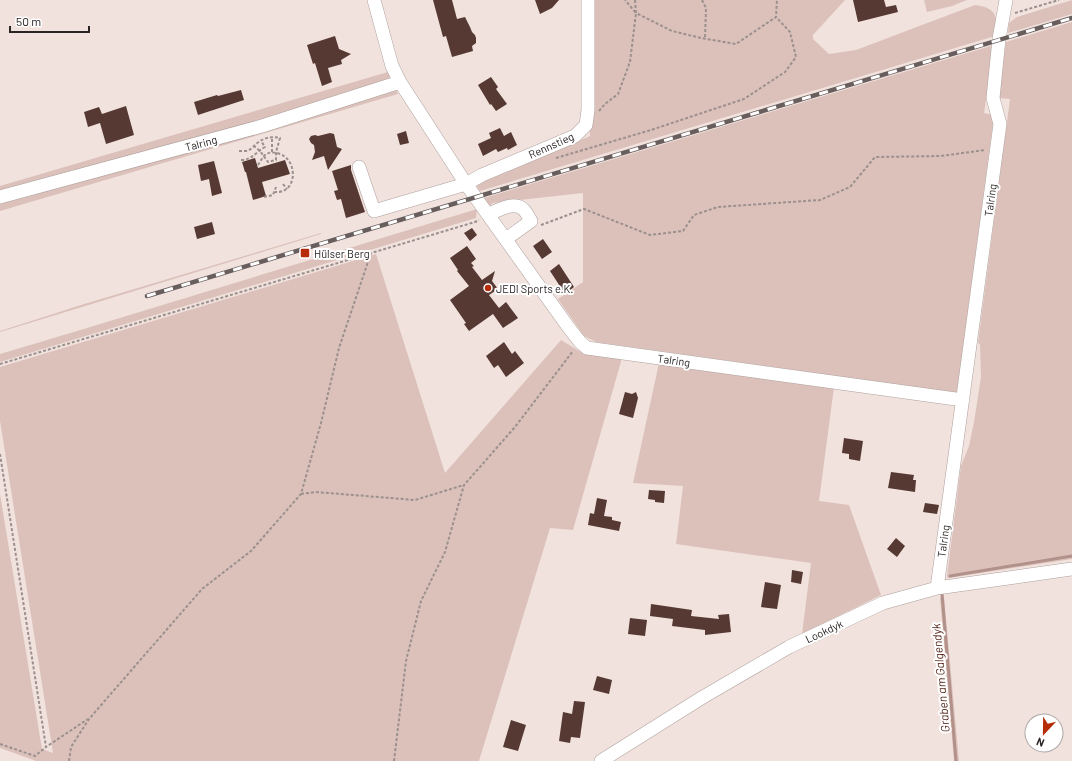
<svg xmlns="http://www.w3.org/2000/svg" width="1072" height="761" font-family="Barlow,sans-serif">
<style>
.green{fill:#dcc1bb}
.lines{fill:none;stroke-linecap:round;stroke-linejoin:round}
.stream{stroke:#b19189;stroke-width:3}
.building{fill:#553932}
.minor-casing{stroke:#aea09d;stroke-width:14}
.path{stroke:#9b908d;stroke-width:2;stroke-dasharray:3 2;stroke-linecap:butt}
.minor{stroke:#fff;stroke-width:13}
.rail-casing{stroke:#675e5d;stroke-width:4.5}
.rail{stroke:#fff;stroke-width:3;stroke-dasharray:9;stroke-linecap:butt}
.poi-dot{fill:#b62b08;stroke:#fff;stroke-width:1.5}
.labels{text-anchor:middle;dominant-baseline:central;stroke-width:4;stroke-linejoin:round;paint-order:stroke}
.street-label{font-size:11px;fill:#2a2423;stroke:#fff}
.poi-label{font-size:11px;fill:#2a2423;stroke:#fff;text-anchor:start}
.water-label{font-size:12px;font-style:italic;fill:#56281d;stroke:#fff}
</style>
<rect width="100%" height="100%" fill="#f1e2de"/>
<path class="green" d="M 591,0 L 845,0 L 813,35 L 813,39 L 829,54 L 856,50 L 975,5 C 997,8 998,16 995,36 L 480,191 L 476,185 L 590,136 Z
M 924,0 L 967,0 L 952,6 L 927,12 Z
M 1072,0 L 1072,14 L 1008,33 L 1009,23 L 1017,17 Z
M 1072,22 L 1072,559 L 948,578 L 947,576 L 961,466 L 969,446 L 974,422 L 981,377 L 980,344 L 978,343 L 1010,99 L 998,98 L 1006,42 Z
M 994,45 L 984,113 L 994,115 L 957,393 L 596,342 L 584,336 L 558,299 L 583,282 L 583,193 L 493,203 L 489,206 L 484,198 Z
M 388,72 L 398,94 L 0,211 L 0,186 Z
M 477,209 L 476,218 L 0,362 L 0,354 L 87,328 Z
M 321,233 L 321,234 L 0,332 L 0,331 L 81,305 Z
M 376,254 L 445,473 L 561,340 L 581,352 L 622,358 L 573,530 L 550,528 L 479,761 L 36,761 L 0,748 L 0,494 L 42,749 L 53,753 L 0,421 L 0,367 Z
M 659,363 L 834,387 L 819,501 L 849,505 L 881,595 L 802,634 L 811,563 L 676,544 L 683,486 L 633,483 Z
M 944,597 L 959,761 L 954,761 L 940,598 Z"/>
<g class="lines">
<path class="stream" d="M 950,576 L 1072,556
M 942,594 L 956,761"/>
</g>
<path class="building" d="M 433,0 L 452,0 L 457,19 L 465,17 L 470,27 L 472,32 L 475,35 L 476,38 L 476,43 L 472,46 L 473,51 L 452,57 L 446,36 L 443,37 Z
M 535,0 L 559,0 L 552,8 L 540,14 Z
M 853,0 L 884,0 L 886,7 L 896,5 L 898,12 L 858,22 Z
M 335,36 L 339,49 L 351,54 L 341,60 L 342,64 L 328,68 L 332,82 L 322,86 L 315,63 L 313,64 L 307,45 Z
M 491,77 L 498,87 L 496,89 L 507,104 L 496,111 L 491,104 L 490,105 L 478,85 Z
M 241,90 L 244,100 L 198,115 L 194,102 L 217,95 L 218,96 Z
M 126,106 L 134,135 L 106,144 L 100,123 L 88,127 L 84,112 L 99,107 L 102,114 Z
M 500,128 L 504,136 L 511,132 L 517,145 L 508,150 L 507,148 L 498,152 L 496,149 L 483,156 L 478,144 L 491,138 L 489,133 Z
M 406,131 L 409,143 L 400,145 L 397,134 Z
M 330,133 L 334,134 L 337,147 L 342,149 L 328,170 L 324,156 L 312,160 L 315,152 L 314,145 L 311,143 L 309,139 L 311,136 L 315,135 L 318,136 Z
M 255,158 L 258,168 L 285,160 L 290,174 L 262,182 L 266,196 L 253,200 L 246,172 L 245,172 L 242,162 Z
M 214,161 L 222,193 L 212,196 L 209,179 L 201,181 L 198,165 Z
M 351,165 L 351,170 L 365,212 L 346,218 L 341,199 L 337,200 L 334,191 L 338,190 L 332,171 Z
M 212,222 L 215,234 L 197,239 L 194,227 Z
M 472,228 L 477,235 L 470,241 L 464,233 Z
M 543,239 L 552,252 L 542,259 L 533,246 Z
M 467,246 L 476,259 L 471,263 L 474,266 L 472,267 L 482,280 L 495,271 L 492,281 L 498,289 L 489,295 L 499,308 L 506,302 L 518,318 L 503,328 L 493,314 L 469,331 L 464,324 L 466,323 L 450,300 L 469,286 L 457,271 L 458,270 L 450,258 Z
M 559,264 L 574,287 L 565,294 L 550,271 Z
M 504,342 L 512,354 L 515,351 L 524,363 L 506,377 L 498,365 L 494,368 L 486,356 Z
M 625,392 L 632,394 L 636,392 L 638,398 L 633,418 L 619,414 Z
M 844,438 L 863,441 L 860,461 L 849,459 L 849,454 L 842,453 Z
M 891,472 L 914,475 L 913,480 L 916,480 L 915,492 L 888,488 Z
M 649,490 L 665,491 L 664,503 L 655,502 L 655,500 L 648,499 Z
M 597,498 L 607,500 L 604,516 L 612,517 L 612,520 L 621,522 L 619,531 L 588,525 L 590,513 L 594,514 Z
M 925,503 L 939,505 L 937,514 L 923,512 Z
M 896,538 L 905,546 L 897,557 L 887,549 Z
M 792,570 L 803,572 L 801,584 L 791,582 Z
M 765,582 L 781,585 L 777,609 L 761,607 Z
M 651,604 L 692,610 L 691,616 L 719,619 L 718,615 L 729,614 L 731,632 L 705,635 L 705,630 L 672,626 L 673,619 L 650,616 Z
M 630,618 L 647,620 L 645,636 L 628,634 Z
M 597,676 L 612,680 L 609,694 L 593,690 Z
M 574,701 L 585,702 L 580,738 L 571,737 L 570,743 L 559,741 L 563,712 L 572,714 Z
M 511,720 L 526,725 L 518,751 L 503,747 Z"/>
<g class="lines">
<defs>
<path id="minor" d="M 374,0 L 392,66 L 400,82 L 466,184 L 569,328 L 580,342 L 587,348 L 963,400
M 359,167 L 374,211 L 466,184 L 482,175 L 575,136 L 586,125 L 588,110 L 588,0
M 0,197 L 262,126 L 400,82
M 489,214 C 499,210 515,200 524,210 C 527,213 529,218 531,221 L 506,239
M 937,588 L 1000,124 L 993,98 L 999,39 L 1006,0
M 601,761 L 703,697 L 789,647 L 883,603 L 937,588 L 1072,569"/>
</defs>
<use href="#minor" class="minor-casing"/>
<path class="path" d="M 635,0 L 636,13 L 672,31 L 701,38 L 736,44 L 776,17 L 777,0
M 702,0 L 706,8 L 705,39
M 1015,13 L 1059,0
M 599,111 L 605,104 L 618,94 L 630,62 L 636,13 L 625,0
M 239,151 C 239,151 245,151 245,151 C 250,151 253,147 256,144 C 263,138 271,136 280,138 L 276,152 L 276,160 L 268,162 L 260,151 L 254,146
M 272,152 L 272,137
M 556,158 L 651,130 L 744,99 L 785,72 L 796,57 L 790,32 L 776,17
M 241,160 C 252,160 256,152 265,147 L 261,141
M 258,165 C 260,162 262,158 265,155 C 269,152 273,152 277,153 C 299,158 298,194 275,192
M 283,184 L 287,189
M 264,197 L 273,195 L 276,187
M 541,225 L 584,209 L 650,235 L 683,231 L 694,215 L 718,207 L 820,200 L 850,187 L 875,157 L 941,156 L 985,150
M 0,364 L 475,222 L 479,220
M 0,454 L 46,747 L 88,719
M 301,494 L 316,492 L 415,500 L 464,485
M 0,744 L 35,756 L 46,747
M 69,761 L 71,747 L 89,719 L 202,589 L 251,551 L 301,494 L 321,423 L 339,348 L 371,253
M 394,761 L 406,661 L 421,601 L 445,552 L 464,485 L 515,427 L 573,351"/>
<use href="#minor" class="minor"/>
<defs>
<path id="rail" d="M 147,296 L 1072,18"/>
</defs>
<use href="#rail" class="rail-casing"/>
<use href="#rail" class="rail"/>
</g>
<g class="poi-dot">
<rect x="300" y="248" width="10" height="10" rx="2"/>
<circle cx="488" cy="288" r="4"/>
</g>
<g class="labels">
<g class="street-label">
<text transform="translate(201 143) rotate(-15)">Talring</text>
<text transform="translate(551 145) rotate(-24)">Rennstieg</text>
<text transform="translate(990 200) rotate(-82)">Talring</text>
<text transform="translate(674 360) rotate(8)">Talring</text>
<text transform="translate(943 541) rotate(-82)">Talring</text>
<text transform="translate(824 631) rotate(-25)">Lookdyk</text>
</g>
<g class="poi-label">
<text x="314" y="253">Hülser Berg</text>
<text x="496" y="288">JEDI Sports e.K.</text>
</g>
<g class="water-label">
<text transform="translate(940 678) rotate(-95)">Graben am Galgendyk</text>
</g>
</g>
<g transform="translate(1044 733) rotate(202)"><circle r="19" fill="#ffffff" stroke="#aaa7a7"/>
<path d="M0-3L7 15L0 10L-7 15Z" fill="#b62b08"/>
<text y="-6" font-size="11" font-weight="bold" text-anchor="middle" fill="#2a2423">N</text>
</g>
<path d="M10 26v6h79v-6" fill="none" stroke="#2a2423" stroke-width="2"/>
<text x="16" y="26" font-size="12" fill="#2a2423" stroke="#ffffff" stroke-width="3" paint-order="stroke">50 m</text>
</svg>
